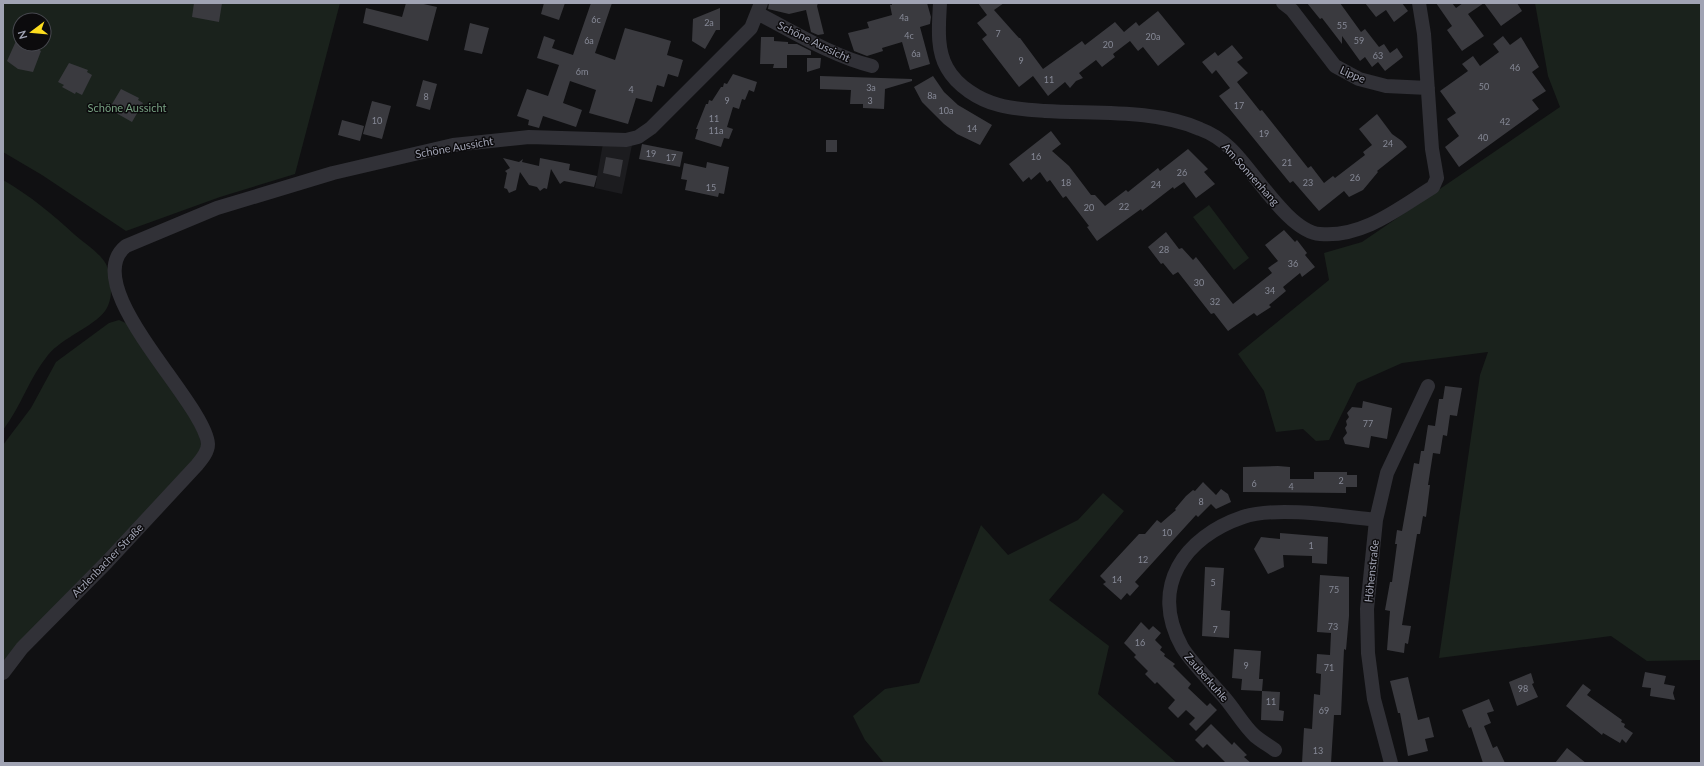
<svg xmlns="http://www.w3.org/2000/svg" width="1704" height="766" font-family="Lato,sans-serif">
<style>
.built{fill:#1c1c1f}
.green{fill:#1a221c;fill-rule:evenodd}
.building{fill:#3a3a3f}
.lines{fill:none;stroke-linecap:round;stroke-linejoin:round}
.minor{stroke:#313137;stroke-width:14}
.labels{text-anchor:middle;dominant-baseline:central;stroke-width:3;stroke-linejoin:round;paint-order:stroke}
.number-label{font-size:9px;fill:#868996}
.street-label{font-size:11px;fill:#a0a3b3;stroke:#0c0b0d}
.park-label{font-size:11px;fill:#76a081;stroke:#0c0b0d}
</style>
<rect width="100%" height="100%" fill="#101012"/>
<path class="built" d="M 603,143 L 632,145 L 622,194 L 595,188 Z"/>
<path class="green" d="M 3,3 L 340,3 L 295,174 L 220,197 L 126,231 L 42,175 L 3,152 ZM 20,20 L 44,20 L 44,44 L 20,44 Z
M 1535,3 L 1701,3 L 1701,660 L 1647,661 L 1611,636 L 1439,658 L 1480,375 L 1488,352 L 1402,363 L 1357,383 L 1329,440 L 1316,441 L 1303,429 L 1276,432 L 1264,391 L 1238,354 L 1329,280 L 1324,253 L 1362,242 L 1560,107 L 1548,76 Z
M 3,180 C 32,197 51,213 75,235 C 85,244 99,252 106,264 C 112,277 114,299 105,311 C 93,327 63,337 48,355 C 29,378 21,407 3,430 Z
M 1209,205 L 1249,258 L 1234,270 L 1193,217 Z
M 119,320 L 128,324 C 142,345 201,423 201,444 C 202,453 194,461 189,468 L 3,663 L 3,445 L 31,408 L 56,362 L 109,323 Z
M 1103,493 L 1124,511 L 1049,600 L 1109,646 L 1098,694 L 1177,763 L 884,763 L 865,740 L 853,716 L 885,689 L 919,683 L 981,525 L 1008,555 L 1078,520 Z"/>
<path class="building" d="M 194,3 L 222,3 L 219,22 L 192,17 Z
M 406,3 L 419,3 L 437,7 L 428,41 L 363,23 L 366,8 L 402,17 Z
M 544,3 L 565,3 L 559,20 L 541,14 Z
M 591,3 L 612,3 L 595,53 L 615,60 L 625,28 L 647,34 L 671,41 L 667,55 L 683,60 L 678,77 L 668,74 L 664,87 L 657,85 L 652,102 L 636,98 L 628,124 L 589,113 L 596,90 L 570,81 L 563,103 L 582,110 L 576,127 L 543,116 L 539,128 L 528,125 L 529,120 L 517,116 L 527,89 L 548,96 L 559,65 L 537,58 L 544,36 L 555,40 L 552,48 L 573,55 Z
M 769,3 L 818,3 L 817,6 L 824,34 L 818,35 L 811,32 L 806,10 L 789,14 L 768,9 Z
M 892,3 L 927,3 L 931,17 L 930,24 L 920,27 L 930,64 L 910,70 L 902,42 L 882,48 L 883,51 L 867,56 L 854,51 L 848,33 L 869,28 L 867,22 L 892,15 L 890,5 L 892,5 Z
M 978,3 L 1004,3 L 994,10 L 1019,38 L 1020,38 L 1043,69 L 1082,41 L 1085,45 L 1115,22 L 1124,32 L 1136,22 L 1139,26 L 1158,11 L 1185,44 L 1158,66 L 1143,47 L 1138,51 L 1130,41 L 1113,54 L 1115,57 L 1102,67 L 1096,60 L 1079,73 L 1083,78 L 1076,81 L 1070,88 L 1065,82 L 1048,96 L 1033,76 L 1019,87 L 982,39 L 987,35 L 977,23 L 987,15 Z
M 1307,3 L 1340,3 L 1361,32 L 1365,29 L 1379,47 L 1384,44 L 1390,53 L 1397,48 L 1403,57 L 1385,71 L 1378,62 L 1372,67 L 1365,57 L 1360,61 L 1342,36 L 1342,44 L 1322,18 L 1320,19 Z
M 1365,3 L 1402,3 L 1408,11 L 1394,22 L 1386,10 L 1376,17 Z
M 1436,3 L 1452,3 L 1456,8 L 1463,3 L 1484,3 L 1468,14 L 1484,36 L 1462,51 L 1447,30 L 1452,26 Z
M 1484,3 L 1517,3 L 1522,11 L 1501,26 Z
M 720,8 L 720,30 L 716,30 L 705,49 L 692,41 L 693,19 Z
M 470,23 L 489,28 L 482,54 L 464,50 Z
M 1503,36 L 1510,45 L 1521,37 L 1539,67 L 1532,72 L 1546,91 L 1532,100 L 1539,109 L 1459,167 L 1445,147 L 1459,136 L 1447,119 L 1456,113 L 1440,91 L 1468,71 L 1462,64 L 1473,56 L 1480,66 L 1499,52 L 1493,44 Z
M 761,37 L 774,37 L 774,41 L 788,42 L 788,44 L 797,44 L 811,51 L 811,55 L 787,55 L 787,68 L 773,68 L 774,64 L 760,64 Z
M 16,41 L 20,44 L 30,44 L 41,51 L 33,72 L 18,69 L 7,61 Z
M 1232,45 L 1243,58 L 1237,62 L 1248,73 L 1237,82 L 1260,111 L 1262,110 L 1308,168 L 1311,166 L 1324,183 L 1333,176 L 1335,178 L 1365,155 L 1363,152 L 1372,145 L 1359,129 L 1377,114 L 1392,134 L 1402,141 L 1407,147 L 1377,171 L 1378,172 L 1363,190 L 1349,197 L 1344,191 L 1319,211 L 1293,181 L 1290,183 L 1219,96 L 1230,88 L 1216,70 L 1212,74 L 1202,62 L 1215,52 L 1218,56 Z
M 807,58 L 821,58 L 820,68 L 807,72 Z
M 69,63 L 88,70 L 87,72 L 92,75 L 82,95 L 76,92 L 75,94 L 62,87 L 64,85 L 58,82 Z
M 733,74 L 757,82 L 754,92 L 749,90 L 745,100 L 742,99 L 739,109 L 733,107 L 727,127 L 733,129 L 729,139 L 724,138 L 721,147 L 695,139 L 698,129 L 696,129 L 706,104 L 708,104 L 709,100 L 712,101 L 721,87 L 723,87 L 724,83 L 727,84 Z
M 820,76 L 912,79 L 912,81 L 885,89 L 884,109 L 863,108 L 863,104 L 850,104 L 851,90 L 820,89 Z
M 933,76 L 944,92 L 958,105 L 992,125 L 980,145 L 957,134 L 944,124 L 922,102 L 914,87 Z
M 423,80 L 437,84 L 430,110 L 416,106 Z
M 121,89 L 139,98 L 138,100 L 143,103 L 132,122 L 109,109 Z
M 372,101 L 391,106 L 382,139 L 363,134 Z
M 342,120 L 364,126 L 360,141 L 338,135 Z
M 1051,131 L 1061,144 L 1052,151 L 1069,166 L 1091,195 L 1095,195 L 1105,206 L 1126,190 L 1128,192 L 1158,168 L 1160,171 L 1188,149 L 1208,169 L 1204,172 L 1215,184 L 1196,198 L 1184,182 L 1174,189 L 1173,187 L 1142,211 L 1141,209 L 1097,241 L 1087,227 L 1089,226 L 1066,196 L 1063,198 L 1050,180 L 1047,182 L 1040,172 L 1031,180 L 1029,177 L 1023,182 L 1009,164 Z
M 826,140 L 837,140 L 837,152 L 826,152 Z
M 642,144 L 683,152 L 680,167 L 639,159 Z
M 606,157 L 623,160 L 620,177 L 603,173 Z
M 503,158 L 519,162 L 523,159 L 522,162 L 539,166 L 540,158 L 570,164 L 569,170 L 597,176 L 594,187 L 564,181 L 560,184 L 551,169 L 547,189 L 544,188 L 540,191 L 537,187 L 529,185 L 520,172 L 516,190 L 509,193 L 507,189 L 504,188 L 507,173 L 505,171 L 510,168 Z
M 707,162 L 729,167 L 724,194 L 719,193 L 718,197 L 685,190 L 687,180 L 681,179 L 684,163 L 706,168 Z
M 1284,230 L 1295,242 L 1297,240 L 1307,253 L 1305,255 L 1315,267 L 1302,277 L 1300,273 L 1283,287 L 1286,291 L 1269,305 L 1271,307 L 1257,316 L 1254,313 L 1228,331 L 1214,313 L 1211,314 L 1178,272 L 1173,275 L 1163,263 L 1161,264 L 1148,247 L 1166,232 L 1179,249 L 1182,248 L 1193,260 L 1196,257 L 1233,304 L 1272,273 L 1268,268 L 1278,261 L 1265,245 Z
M 1445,386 L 1462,388 L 1457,416 L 1450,415 L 1447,436 L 1443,435 L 1440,454 L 1433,453 L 1428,485 L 1430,485 L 1426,517 L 1423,516 L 1420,534 L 1417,534 L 1402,625 L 1411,626 L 1408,644 L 1405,643 L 1404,653 L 1387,650 L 1390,611 L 1385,610 L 1390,582 L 1392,582 L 1397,544 L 1395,544 L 1397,530 L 1402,531 L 1414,463 L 1419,464 L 1421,451 L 1424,451 L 1428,425 L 1435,426 L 1439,399 L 1443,399 Z
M 1363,401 L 1392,408 L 1387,439 L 1371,436 L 1369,448 L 1345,444 L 1343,438 L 1347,433 L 1345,428 L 1347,425 L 1346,421 L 1349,417 L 1347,413 L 1352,407 L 1362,408 Z
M 1278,466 L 1290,467 L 1290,479 L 1314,479 L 1314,472 L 1347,472 L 1347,475 L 1357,475 L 1357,487 L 1346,487 L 1346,493 L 1243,492 L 1243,467 Z
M 1203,482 L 1216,495 L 1221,489 L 1228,494 L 1231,502 L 1216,509 L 1211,504 L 1198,517 L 1196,515 L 1135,582 L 1139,586 L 1130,596 L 1127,593 L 1121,600 L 1103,584 L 1106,582 L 1100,576 L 1139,534 L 1145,534 L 1157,520 L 1161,523 L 1176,510 L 1175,509 L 1186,496 L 1193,490 L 1195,491 Z
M 1280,533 L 1328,537 L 1327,564 L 1312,563 L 1312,556 L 1283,555 L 1284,567 L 1268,574 L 1254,549 L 1261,537 L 1280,539 Z
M 1205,567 L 1224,568 L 1221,610 L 1230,611 L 1229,638 L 1202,636 Z
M 1320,575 L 1349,577 L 1349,616 L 1346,650 L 1344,649 L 1341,715 L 1334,715 L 1331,763 L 1302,763 L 1304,728 L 1312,729 L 1314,694 L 1320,695 L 1321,674 L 1316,673 L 1317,654 L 1330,655 L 1331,633 L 1317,632 Z
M 1141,622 L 1149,630 L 1153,626 L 1161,633 L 1155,640 L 1162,647 L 1160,650 L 1165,654 L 1164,656 L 1175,664 L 1173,666 L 1191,684 L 1188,688 L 1207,706 L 1210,703 L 1217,710 L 1196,731 L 1189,724 L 1195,718 L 1186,710 L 1178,718 L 1168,708 L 1175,700 L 1157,682 L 1155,684 L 1145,674 L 1148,671 L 1134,657 L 1136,655 L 1124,643 Z
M 1234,649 L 1261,651 L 1259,679 L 1263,679 L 1262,691 L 1280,692 L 1279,710 L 1284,711 L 1283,721 L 1261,720 L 1262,691 L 1241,690 L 1242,679 L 1232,678 Z
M 1645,672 L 1666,676 L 1664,684 L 1675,686 L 1673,693 L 1675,700 L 1650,696 L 1651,688 L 1642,687 Z
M 1531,673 L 1534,683 L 1532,684 L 1538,697 L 1517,706 L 1509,682 Z
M 1408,677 L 1418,720 L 1429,717 L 1434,737 L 1425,739 L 1428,751 L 1408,756 L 1400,713 L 1398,713 L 1390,681 Z
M 1583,684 L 1591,690 L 1587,695 L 1622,720 L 1621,722 L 1625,724 L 1624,727 L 1633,733 L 1626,743 L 1622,739 L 1620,743 L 1603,733 L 1602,735 L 1566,706 Z
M 1489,699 L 1494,711 L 1487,713 L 1491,723 L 1484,726 L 1493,748 L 1497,746 L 1505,763 L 1483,763 L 1471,727 L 1469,728 L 1462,710 Z
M 1211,724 L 1232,745 L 1234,742 L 1247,755 L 1244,757 L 1251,763 L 1226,763 L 1207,744 L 1203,748 L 1195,740 Z
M 1567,748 L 1586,763 L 1555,763 Z"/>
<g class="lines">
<path class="minor" d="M 940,3 C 939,24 936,49 947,68 C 957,86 979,100 999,105 C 1013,109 1030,110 1045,111 C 1094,114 1155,109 1200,129 C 1211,133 1223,141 1231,149 C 1254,171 1289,232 1320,234 C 1363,238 1399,208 1433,187 L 1437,178 L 1432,149 L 1424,34 L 1419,3
M 1283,3 L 1292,10 L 1335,66 L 1359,79 L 1386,86 L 1428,88
M 757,13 C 794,32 832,56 872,66
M 3,673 L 22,648 L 107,562 L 197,465 C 202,459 208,452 208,444 C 205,402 76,286 126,246 L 217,208 L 333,173 L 453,145 L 529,137 L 626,140 L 638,137 L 651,128 L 751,28 L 761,3
M 1275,750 C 1268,745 1261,741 1255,736 C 1243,725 1234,708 1223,696 C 1211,682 1191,662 1182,647 C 1149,587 1184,537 1243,517 C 1276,506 1340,516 1376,520
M 1391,763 L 1374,699 L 1368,653 L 1367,609 L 1376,520 L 1387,473 L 1428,386"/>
</g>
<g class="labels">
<g class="number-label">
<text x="904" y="17">4a</text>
<text x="596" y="19">6c</text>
<text x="709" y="22">2a</text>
<text x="1342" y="25">55</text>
<text x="998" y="33">7</text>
<text x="909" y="35">4c</text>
<text x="1153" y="36">20a</text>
<text x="589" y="40">6a</text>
<text x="1359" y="40">59</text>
<text x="1108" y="44">20</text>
<text x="916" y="53">6a</text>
<text x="1378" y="55">63</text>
<text x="1021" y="60">9</text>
<text x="1515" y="67">46</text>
<text x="582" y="71">6m</text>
<text x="1049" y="79">11</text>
<text x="1484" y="86">50</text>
<text x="871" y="87">3a</text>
<text x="631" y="89">4</text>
<text x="932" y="95">8a</text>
<text x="426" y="96">8</text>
<text x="727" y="100">9</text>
<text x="870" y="100">3</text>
<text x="1239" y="105">17</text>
<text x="946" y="110">10a</text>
<text x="714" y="118">11</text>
<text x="377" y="120">10</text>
<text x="1505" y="121">42</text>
<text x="972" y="128">14</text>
<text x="716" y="130">11a</text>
<text x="1264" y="133">19</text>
<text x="1483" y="137">40</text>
<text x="1388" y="143">24</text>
<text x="651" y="153">19</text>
<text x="1036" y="156">16</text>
<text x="671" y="157">17</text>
<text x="1287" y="162">21</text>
<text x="1182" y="172">26</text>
<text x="1355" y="177">26</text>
<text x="1066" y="182">18</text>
<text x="1308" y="182">23</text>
<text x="1156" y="184">24</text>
<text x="711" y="187">15</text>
<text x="1124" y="206">22</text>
<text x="1089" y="207">20</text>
<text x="1164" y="249">28</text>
<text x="1293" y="263">36</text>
<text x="1199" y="282">30</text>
<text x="1270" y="290">34</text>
<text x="1215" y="301">32</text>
<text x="1368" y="423">77</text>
<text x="1341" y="480">2</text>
<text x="1254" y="483">6</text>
<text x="1291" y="486">4</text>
<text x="1201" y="501">8</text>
<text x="1167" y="532">10</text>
<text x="1311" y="545">1</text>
<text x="1143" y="559">12</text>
<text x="1117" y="579">14</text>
<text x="1213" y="582">5</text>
<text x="1334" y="589">75</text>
<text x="1333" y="626">73</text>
<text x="1215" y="629">7</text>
<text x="1140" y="642">16</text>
<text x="1246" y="665">9</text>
<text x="1329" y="667">71</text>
<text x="1523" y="688">98</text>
<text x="1271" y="701">11</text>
<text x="1324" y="710">69</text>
<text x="1318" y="750">13</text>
</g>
<g class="street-label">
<text transform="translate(814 41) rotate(26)">Schöne Aussicht</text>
<text transform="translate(1353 74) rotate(24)">Lippe</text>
<text transform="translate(454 147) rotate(-10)">Schöne Aussicht</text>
<text transform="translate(1251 174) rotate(48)">Am Sonnenhang</text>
<text transform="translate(107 560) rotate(-46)">Atzlenbacher Straße</text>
<text transform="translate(1371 571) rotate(-84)">Höhenstraße</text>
<text transform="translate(1207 677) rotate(49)">Zauberkuhle</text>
</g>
<g class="park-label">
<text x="127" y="107">Schöne Aussicht</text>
</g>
</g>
<rect width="1704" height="766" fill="none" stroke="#a0a3b3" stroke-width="8"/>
<g transform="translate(32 32) rotate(254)"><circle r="19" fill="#0c0b0d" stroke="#47484f"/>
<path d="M0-3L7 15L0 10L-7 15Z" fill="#fcdc1e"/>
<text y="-6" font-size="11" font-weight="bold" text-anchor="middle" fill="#a0a3b3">N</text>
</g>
</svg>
